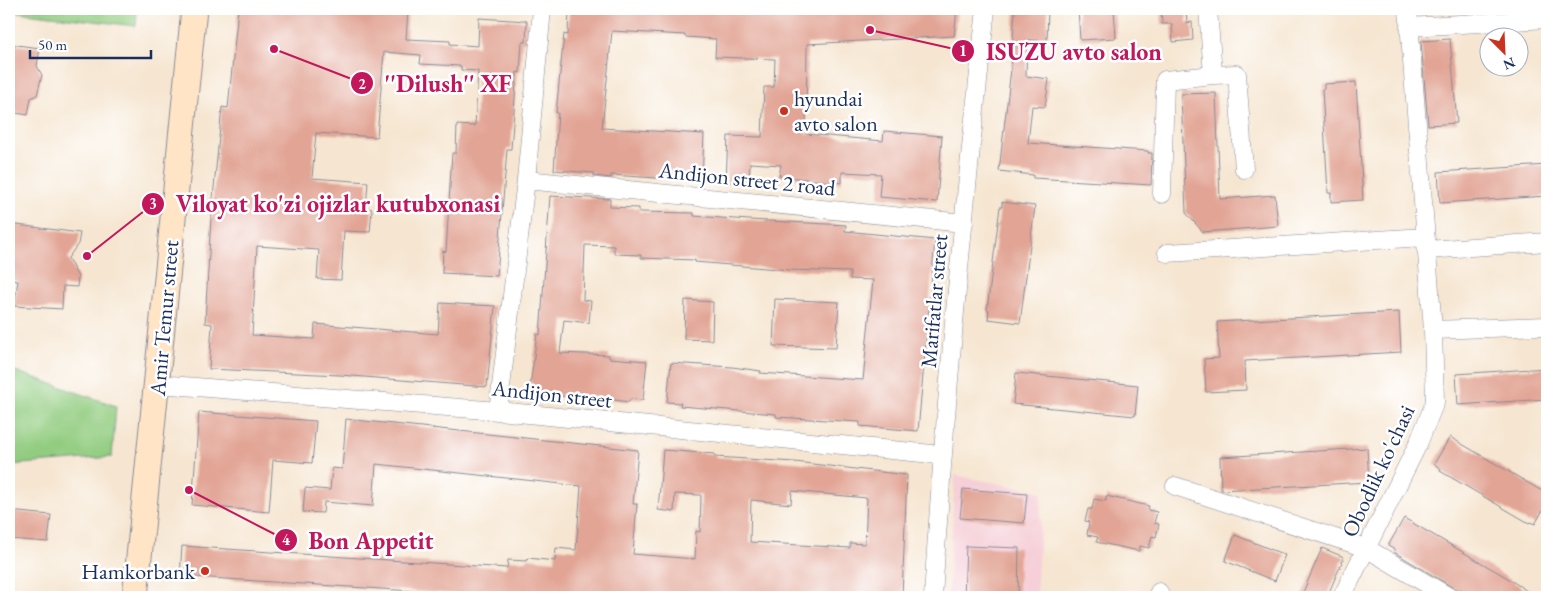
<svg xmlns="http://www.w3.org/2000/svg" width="1556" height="606" font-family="'EB Garamond',serif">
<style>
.built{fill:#f6cfd8}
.green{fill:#92cc80;stroke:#567e6f}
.building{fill:#e2a595;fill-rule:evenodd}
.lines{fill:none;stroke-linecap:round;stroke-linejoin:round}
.minor-casing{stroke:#888a98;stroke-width:19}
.secondary-casing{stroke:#888a98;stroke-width:27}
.minor{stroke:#fff;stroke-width:18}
.secondary{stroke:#ffe4c6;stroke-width:25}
.poi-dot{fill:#c8321e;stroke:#fff;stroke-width:2}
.labels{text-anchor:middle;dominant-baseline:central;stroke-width:5;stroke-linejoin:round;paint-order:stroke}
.poi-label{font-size:22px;fill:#1b2f5e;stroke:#fff;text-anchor:start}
.street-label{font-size:22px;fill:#1b2f5e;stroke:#fff}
.leader{fill:none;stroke:#c2185b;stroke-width:2}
.callout-dot{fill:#c2185b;stroke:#fff;stroke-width:2}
.mark-label{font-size:15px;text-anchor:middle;font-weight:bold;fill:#fff}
.callout-label{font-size:24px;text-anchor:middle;font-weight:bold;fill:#c2185b;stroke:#fff;stroke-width:5;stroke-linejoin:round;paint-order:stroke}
</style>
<rect width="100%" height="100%" fill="#fff"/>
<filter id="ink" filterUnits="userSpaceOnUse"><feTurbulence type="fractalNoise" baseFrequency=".02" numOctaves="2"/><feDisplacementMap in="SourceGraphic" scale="10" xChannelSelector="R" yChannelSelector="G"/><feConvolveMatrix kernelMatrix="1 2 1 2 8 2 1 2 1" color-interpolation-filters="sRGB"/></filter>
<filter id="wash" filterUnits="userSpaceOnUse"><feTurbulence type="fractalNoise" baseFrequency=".0096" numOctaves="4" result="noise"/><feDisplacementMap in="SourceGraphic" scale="20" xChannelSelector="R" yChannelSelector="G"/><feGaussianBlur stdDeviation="1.12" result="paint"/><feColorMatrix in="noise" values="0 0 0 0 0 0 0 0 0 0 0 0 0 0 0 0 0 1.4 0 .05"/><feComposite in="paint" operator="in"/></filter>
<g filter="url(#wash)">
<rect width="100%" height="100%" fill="#f6e6d1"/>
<path class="built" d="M 955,475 L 1042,492 L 1036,597 L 948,597 Z"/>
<path class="green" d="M 9,9 L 137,9 L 136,26 L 9,11 Z
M 9,369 L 116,406 L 112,457 L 9,465 Z"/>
<g id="blocks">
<path class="building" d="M 238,9 L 408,9 L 406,39 L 450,41 L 450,44 L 478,46 L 479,18 L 527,21 L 526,42 L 522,42 L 520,73 L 517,72 L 511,149 L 507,149 L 497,276 L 442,273 L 443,251 L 446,252 L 452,153 L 456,153 L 457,125 L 475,126 L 478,71 L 461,70 L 461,66 L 420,64 L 421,55 L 384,52 L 377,137 L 316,133 L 312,178 L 368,182 L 366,208 L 372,209 L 370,232 L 344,231 L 341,280 L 317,279 L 319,250 L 257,246 L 252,335 L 314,339 L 315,324 L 438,334 L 440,303 L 495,306 L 487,387 L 340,375 L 209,369 L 212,324 L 205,323 L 211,218 L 222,107 L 228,108 Z
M 569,9 L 957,9 L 954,36 L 807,44 L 806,134 L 883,141 L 884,131 L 942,136 L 937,202 L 879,197 L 881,174 L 842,172 L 842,183 L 779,176 L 781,165 L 750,163 L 749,183 L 726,182 L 728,136 L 762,137 L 764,87 L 774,87 L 775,59 L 715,57 L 716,39 L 685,37 L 685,35 L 612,31 L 602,128 L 704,134 L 702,181 L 611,175 L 611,178 L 594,176 L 594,173 L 554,170 L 558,113 L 556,113 L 564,34 L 568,35 Z
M 1015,9 L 1048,9 L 1047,41 L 1027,40 L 1026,76 L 1049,79 L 1045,107 L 1032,106 L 1028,143 L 1148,151 L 1148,153 L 1152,153 L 1151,185 L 1033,178 L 1033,175 L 999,171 L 1011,69 Z
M 1078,9 L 1114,9 L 1116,38 L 1080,40 Z
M 1161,9 L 1186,9 L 1187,23 L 1192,22 L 1193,40 L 1173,42 L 1172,24 L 1162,24 Z
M 1450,39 L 1457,123 L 1428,125 L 1421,41 Z
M 9,44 L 40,48 L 37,66 L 42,75 L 37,95 L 31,98 L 28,115 L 9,112 Z
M 1356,82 L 1363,200 L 1331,202 L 1331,193 L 1328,193 L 1322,89 L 1324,89 L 1324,84 Z
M 1216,93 L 1220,199 L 1275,195 L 1278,226 L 1203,232 L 1186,213 L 1181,94 Z
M 1547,165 L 1547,196 L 1440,203 L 1438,172 Z
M 550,196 L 610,199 L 610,207 L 639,208 L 639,212 L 694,213 L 694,216 L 749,220 L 846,225 L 845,231 L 935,240 L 918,431 L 860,426 L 860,422 L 776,417 L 776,414 L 680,406 L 681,403 L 667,402 L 671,363 L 732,367 L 761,371 L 760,373 L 863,380 L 873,280 L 850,279 L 850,272 L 789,270 L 695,262 L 695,260 L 641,258 L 641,255 L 614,254 L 614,246 L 585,245 L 583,300 L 591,301 L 589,323 L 564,320 L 560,353 L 609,355 L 609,358 L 647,361 L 643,400 L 630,399 L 629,402 L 580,395 L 580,397 L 529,395 L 537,334 L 540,335 Z
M 1002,202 L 1035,206 L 1020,323 L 988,319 L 989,310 L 987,310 L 1000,207 L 1002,207 Z
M 9,224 L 80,233 L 78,244 L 68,258 L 78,277 L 77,287 L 63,286 L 62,309 L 14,306 L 18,281 L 9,280 Z
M 775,299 L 839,302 L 836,348 L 773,346 Z
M 685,300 L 713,302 L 712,340 L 684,339 Z
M 1399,312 L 1401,352 L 1245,361 L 1246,390 L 1206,392 L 1204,359 L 1219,358 L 1217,322 Z
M 1547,368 L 1547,399 L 1458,405 L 1456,374 Z
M 1016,373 L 1138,385 L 1135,416 L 1013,404 Z
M 199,412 L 316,421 L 312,463 L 273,460 L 269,512 L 192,505 Z
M 346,419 L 638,450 L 633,504 L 637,504 L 633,554 L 695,559 L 696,531 L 700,532 L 701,495 L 675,494 L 674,512 L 658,510 L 663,450 L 715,454 L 715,457 L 795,462 L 907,475 L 902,597 L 580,597 L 545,595 L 544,597 L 505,597 L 180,576 L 182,546 L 507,568 L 508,560 L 527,561 L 528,558 L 555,561 L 556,548 L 576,550 L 581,486 L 376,464 L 373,506 L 324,502 L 323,513 L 303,512 L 305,488 L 330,490 L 332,468 L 342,469 ZM 792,491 L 867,498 L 865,544 L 850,543 L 850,548 L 750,542 L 751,500 L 791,504 Z
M 1450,437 L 1547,494 L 1547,503 L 1535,524 L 1530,522 L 1529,523 L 1440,471 L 1441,469 L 1434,464 Z
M 1367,448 L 1369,482 L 1221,490 L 1220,457 Z
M 963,489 L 1027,494 L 1024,523 L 960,518 Z
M 1106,496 L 1149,506 L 1148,510 L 1157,512 L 1154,523 L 1159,524 L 1156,537 L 1152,536 L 1149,548 L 1140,546 L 1139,551 L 1096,542 L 1098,537 L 1087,535 L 1089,522 L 1085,521 L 1088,509 L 1092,509 L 1094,499 L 1106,501 Z
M 9,511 L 51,515 L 48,542 L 9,539 Z
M 1404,518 L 1506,577 L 1536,597 L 1476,597 L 1461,589 L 1459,591 L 1394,552 L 1395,550 L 1388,546 Z
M 1235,535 L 1285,555 L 1275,581 L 1225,561 Z
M 966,546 L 1019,548 L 1018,597 L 964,597 Z
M 1322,548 L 1344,557 L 1327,597 L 1301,597 Z"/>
</g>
</g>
<g filter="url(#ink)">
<use href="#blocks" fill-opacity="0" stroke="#888a98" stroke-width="1"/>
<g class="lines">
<defs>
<path id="minor" d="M 1409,27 L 1547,19
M 1213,75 L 1237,74 L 1244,169
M 526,180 L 964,223
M 1162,194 L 1165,80 L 1213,75 L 1208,9
M 1426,250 L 1547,242
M 1167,253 L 1425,237
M 1433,330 L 1547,326
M 158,384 L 498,411 L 942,455
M 498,411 L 526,180 L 542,9
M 1175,486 L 1366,548 L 1449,597
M 933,597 C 945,401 964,204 986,9
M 1157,597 L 1159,592
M 1342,597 L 1418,444 L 1435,402 L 1433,330 L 1408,9"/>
<path id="secondary" d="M 135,597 L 194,9"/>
</defs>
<use href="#minor" class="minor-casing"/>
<use href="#secondary" class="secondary-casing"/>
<use href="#minor" class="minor"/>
<use href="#secondary" class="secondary"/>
</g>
</g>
<g class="poi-dot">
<circle cx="784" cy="111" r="5"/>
<circle cx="205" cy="571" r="5"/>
</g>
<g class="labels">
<g class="poi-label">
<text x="794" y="98">hyundai<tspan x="794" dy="25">avto salon</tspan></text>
<text x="195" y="571" text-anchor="end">Hamkorbank</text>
</g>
<g class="street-label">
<text transform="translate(747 179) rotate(6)">Andijon street 2 road</text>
<text transform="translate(934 301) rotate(-85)">Marifatlar street</text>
<text transform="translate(164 318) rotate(-85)">Amir Temur street</text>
<text transform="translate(552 394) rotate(6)">Andijon street</text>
<text transform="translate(1378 471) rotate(-65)">Obodlik ko'chasi</text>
</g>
</g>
<path class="leader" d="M870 30L963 51M274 49L362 83M87 256L153 204M189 490L286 540"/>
<g class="callout-dot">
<circle cx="870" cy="30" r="5"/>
<circle cx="274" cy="49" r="5"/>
<circle cx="87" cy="256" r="5"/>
<circle cx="189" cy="490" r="5"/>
<circle cx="963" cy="51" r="12"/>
<circle cx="362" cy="83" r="12"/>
<circle cx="153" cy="204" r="12"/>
<circle cx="286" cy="540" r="12"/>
</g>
<g class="mark-label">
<text x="963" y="56">1</text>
<text x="362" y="89">2</text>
<text x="153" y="209">3</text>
<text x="286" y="545">4</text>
</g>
<g class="callout-label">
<text x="1074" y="60">ISUZU avto salon</text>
<text x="448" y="92">''Dilush'' XF</text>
<text x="338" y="212">Viloyat ko'zi ojizlar kutubxonasi</text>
<text x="371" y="549">Bon Appetit</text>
</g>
<rect width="1556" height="606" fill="none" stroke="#fff" stroke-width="30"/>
<g transform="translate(1504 52) rotate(156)"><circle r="24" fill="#ffffff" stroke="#a4acbf"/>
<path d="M0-4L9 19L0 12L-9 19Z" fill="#c8321e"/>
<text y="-8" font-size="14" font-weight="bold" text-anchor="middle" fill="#1b2f5e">N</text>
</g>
<path d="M30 50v8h121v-8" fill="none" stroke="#1b2f5e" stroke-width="2.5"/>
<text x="38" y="50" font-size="15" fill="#1b2f5e" stroke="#ffffff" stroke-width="4" paint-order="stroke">50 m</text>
</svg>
